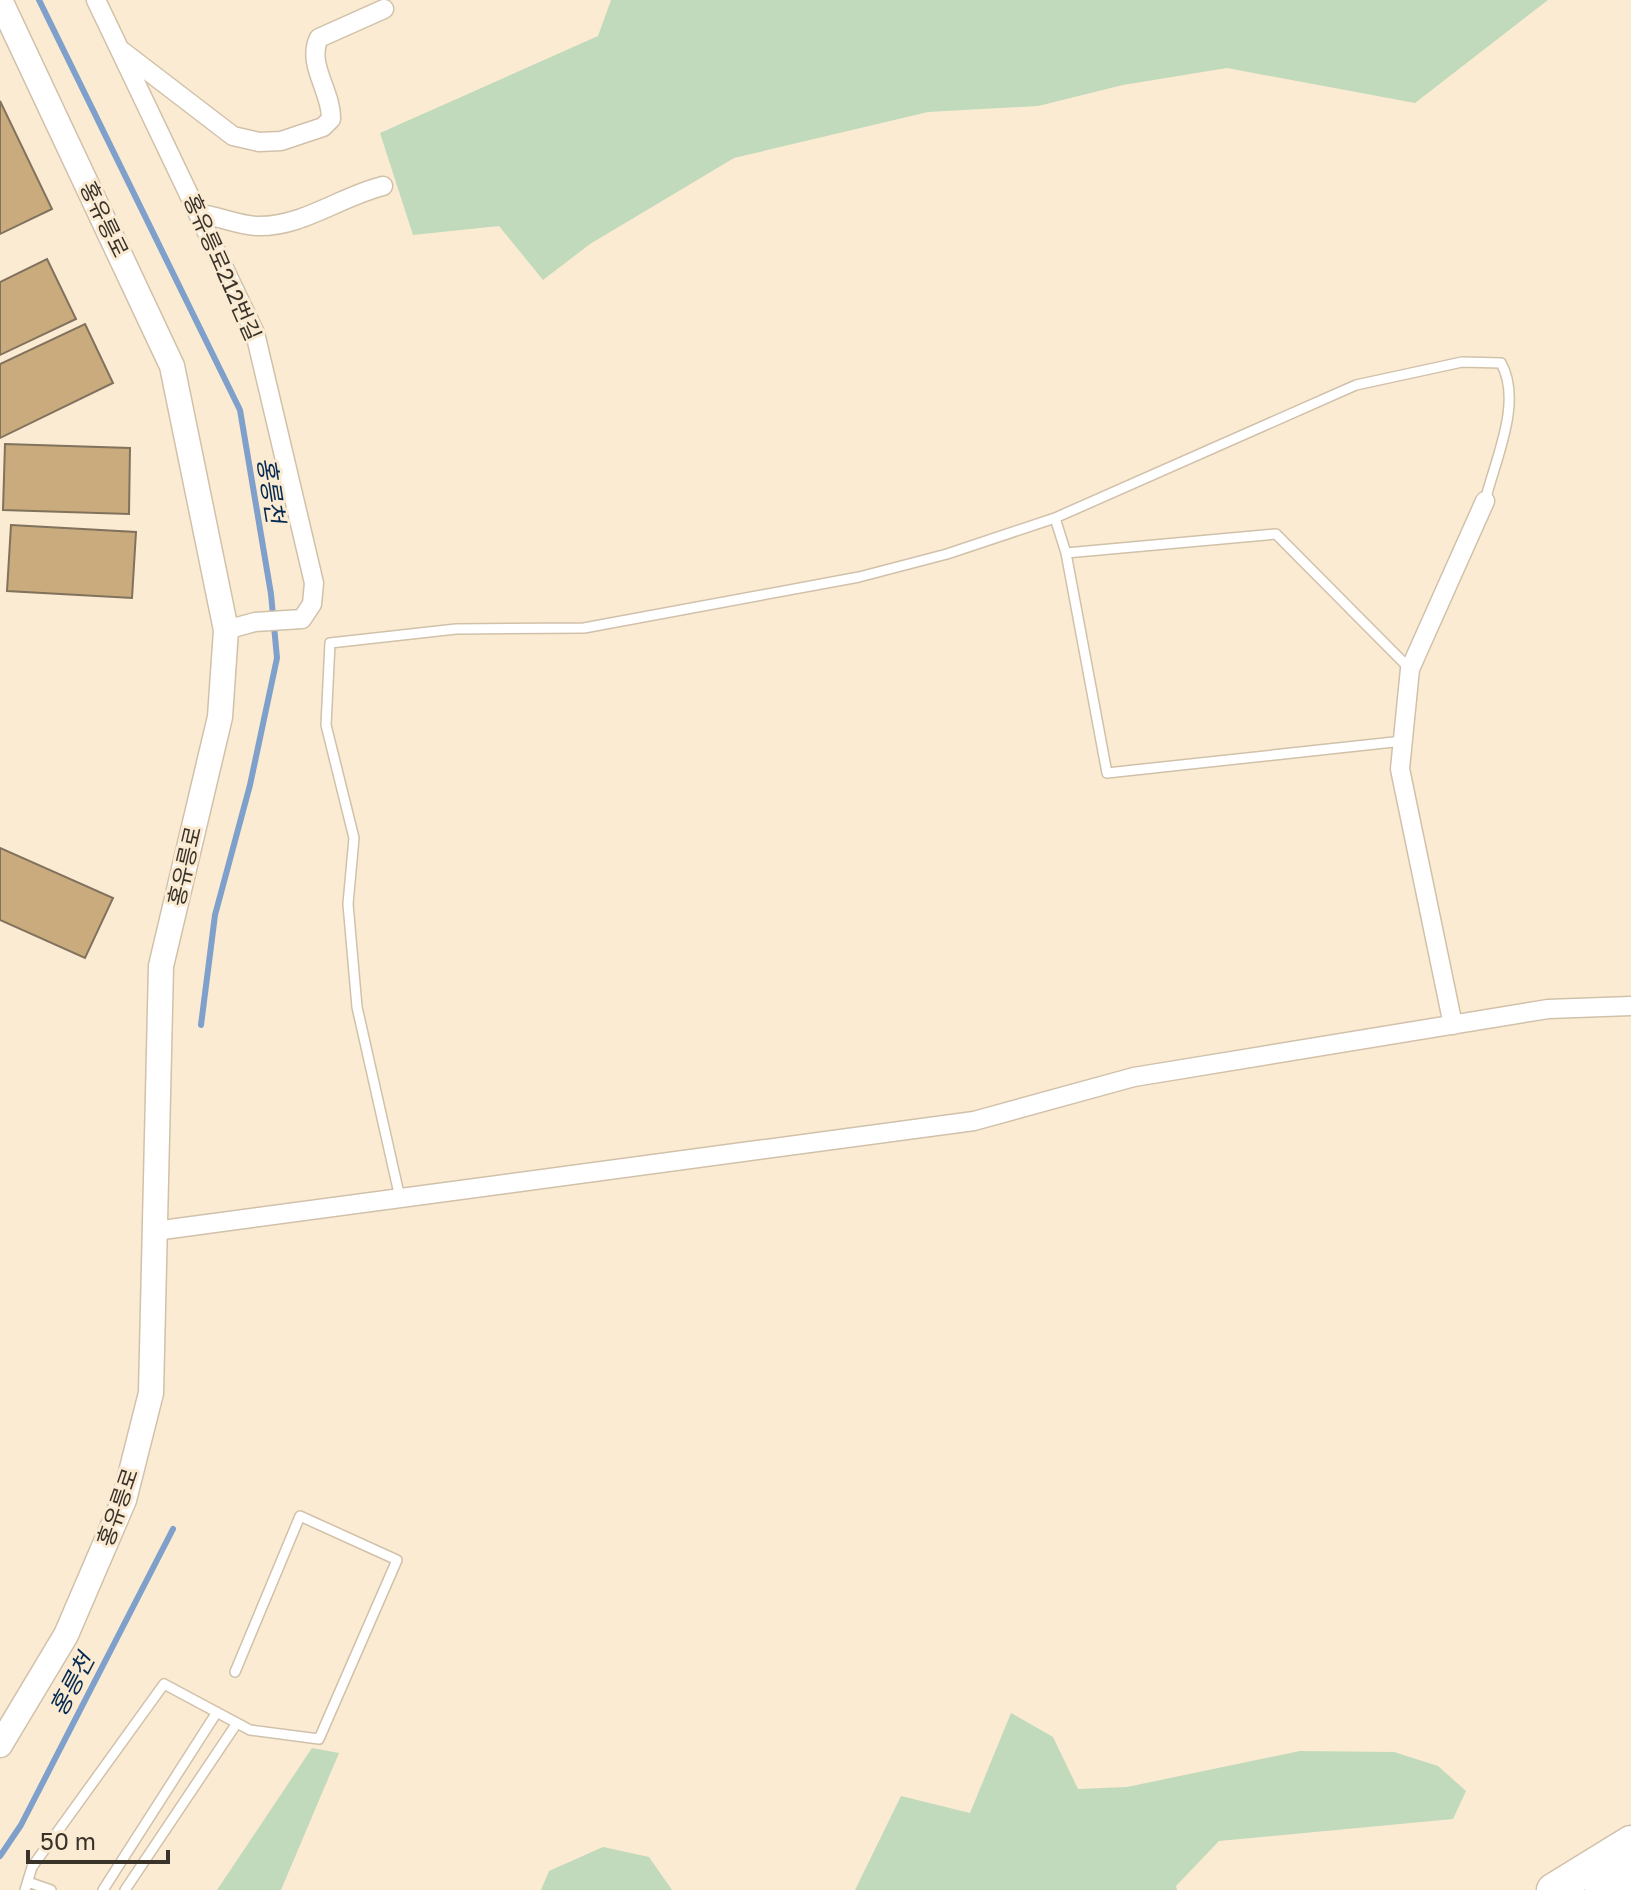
<svg xmlns="http://www.w3.org/2000/svg" width="1631" height="1890" font-family="'Golos Text','Noto Sans KR',sans-serif">
<style>
.green{fill:#c0dabb}
.lines{fill:none;stroke-linecap:round;stroke-linejoin:round}
.stream{stroke:#7ea0ca;stroke-width:6}
.building{fill:#caab7d;stroke:#80725d;stroke-width:2}
.lane-casing{stroke:#d1c1aa;stroke-width:12}
.street-casing{stroke:#d1c1aa;stroke-width:21}
.secondary-casing{stroke:#d1c1aa;stroke-width:27}
.highway-casing{stroke:#d1c1aa;stroke-width:35}
.lane{stroke:#fff;stroke-width:9}
.street{stroke:#fff;stroke-width:18}
.secondary{stroke:#fff;stroke-width:24}
.highway{stroke:#fff;stroke-width:32}
.labels{text-anchor:middle;dominant-baseline:central;stroke-width:6;stroke-linejoin:round;paint-order:stroke}
.street-label{font-size:22px;fill:#39332a;stroke:#fbebd3}
.water-label{font-size:24px;font-style:italic;fill:#052a51;stroke:#fbebd3}
</style>
<rect width="100%" height="100%" fill="#fbebd3"/>
<path class="green" d="M 611,0 L 1548,0 L 1415,103 L 1227,68 L 1123,85 L 1038,106 L 928,112 L 734,158 L 590,244 L 543,280 L 499,226 L 413,235 L 380,133 L 598,36 Z
M 1011,1713 L 1053,1737 L 1078,1789 L 1127,1787 L 1300,1751 L 1394,1752 L 1438,1766 L 1466,1791 L 1453,1819 L 1219,1841 L 1176,1886 L 1177,1890 L 855,1890 L 901,1796 L 970,1813 Z
M 312,1748 L 339,1753 L 281,1890 L 217,1890 Z
M 603,1847 L 649,1857 L 672,1890 L 541,1890 L 549,1871 Z"/>
<g class="lines">
<path class="stream" d="M 39,0 L 240,410 L 271,594 L 277,658 L 250,785 L 215,915 L 201,1025
M 0,1856 L 21,1825 L 173,1529"/>
</g>
<path class="building" d="M 0,101 L 52,209 L 0,234 Z
M 47,259 L 76,319 L 0,355 L 0,282 Z
M 85,324 L 113,383 L 0,438 L 0,364 Z
M 5,444 L 130,448 L 129,514 L 3,510 Z
M 11,525 L 136,532 L 132,598 L 7,591 Z
M 0,848 L 113,898 L 85,958 L 0,920 Z"/>
<g class="lines">
<defs>
<path id="lane" d="M 1055,518 L 1066,553
M 1403,741 L 1107,773 L 1066,553 L 1276,534 L 1410,669
M 400,1198 L 357,1007 L 348,904 L 354,838 L 326,725 L 330,643 L 456,629 L 584,628 L 859,577 L 947,554 L 1055,518 L 1356,385 L 1462,362 L 1501,363 C 1523,402 1495,460 1485,501
M 28,1882 L 51,1890
M 25,1890 L 32,1867 L 164,1684 L 250,1730 L 319,1739 L 397,1560 L 300,1516 L 235,1672
M 103,1890 L 217,1712
M 125,1890 L 237,1723"/>
<path id="street" d="M 96,0 L 255,333 L 314,583 L 312,604 L 302,619 L 255,622 L 226,630
M 122,51 L 233,136 L 259,142 L 281,141 L 323,127 L 331,119 C 332,92 306,64 319,38 L 384,9
M 200,214 C 218,216 237,225 256,226 C 301,228 341,196 383,186
M 1453,1025 L 1400,769 L 1410,669 L 1485,501
M 155,1231 L 974,1121 L 1134,1077 L 1548,1009 L 1631,1006"/>
<path id="secondary" d="M 0,1745 L 66,1635 L 124,1500 L 151,1393 L 161,966 L 220,717 L 226,630 L 172,366 L 0,0"/>
<path id="highway" d="M 1553,1890 L 1631,1842
M 1601,1890 L 1631,1871"/>
</defs>
<use href="#lane" class="lane-casing"/>
<use href="#street" class="street-casing"/>
<use href="#secondary" class="secondary-casing"/>
<use href="#highway" class="highway-casing"/>
<use href="#lane" class="lane"/>
<use href="#street" class="street"/>
<use href="#secondary" class="secondary"/>
<use href="#highway" class="highway"/>
</g>
<g class="labels">
<g class="street-label">
<text transform="translate(105 219) rotate(64)">홍유릉로</text>
<text transform="translate(223 267) rotate(66)">홍유릉로212번길</text>
<text transform="translate(184 866) rotate(-77)">홍유릉로</text>
<text transform="translate(117 1507) rotate(-71)">홍유릉로</text>
</g>
<g class="water-label">
<text transform="translate(272 490) rotate(81)">홍릉천</text>
<text transform="translate(71 1684) rotate(-62)">홍릉천</text>
</g>
</g>
<path d="M28 1850v12h140v-12" fill="none" stroke="#39332a" stroke-width="4"/>
<text x="40" y="1850" font-size="24" fill="#39332a" stroke="#fbebd3" stroke-width="6" paint-order="stroke">50 m</text>
</svg>
